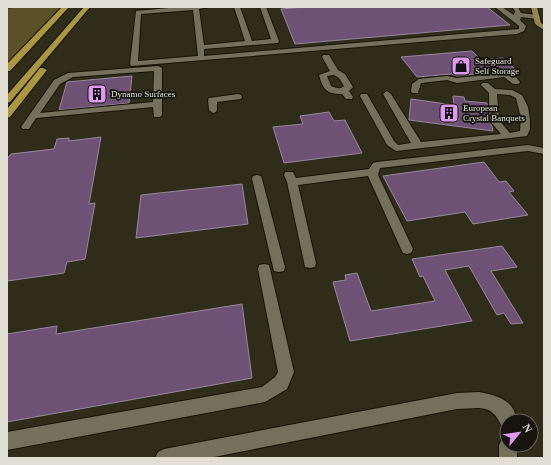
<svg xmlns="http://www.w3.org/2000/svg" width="551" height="465" font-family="Georgia,serif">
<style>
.green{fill:#5a5129}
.building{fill:#6d5275;stroke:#96899b}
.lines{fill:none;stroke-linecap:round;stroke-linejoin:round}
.minor-casing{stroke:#181404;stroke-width:2}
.major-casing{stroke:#181404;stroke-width:2}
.highway-casing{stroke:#181404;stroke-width:2}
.minor{fill:#75705c;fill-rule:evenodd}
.major{fill:#95874b;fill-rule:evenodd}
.highway{fill:#aa9740;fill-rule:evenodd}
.labels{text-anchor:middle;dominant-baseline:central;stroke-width:3.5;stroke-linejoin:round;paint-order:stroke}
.far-poi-label{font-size:9px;fill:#e1dfd4;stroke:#16140c;text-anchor:start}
</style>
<rect width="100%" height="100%" fill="#302c1a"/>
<path class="green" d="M 20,7 L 65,7 L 7,68 L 7,9 Z"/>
<path class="building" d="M 305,7 L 487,7 L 510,25 L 295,44 L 281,9 Z
M 472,51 L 481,60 L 503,58 L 514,68 L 474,72 L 476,74 L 457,76 L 452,74 L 417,77 L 401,57 Z
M 132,76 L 129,103 L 59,110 L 67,82 Z
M 453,96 L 464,97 L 465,101 L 487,103 L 488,120 L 492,126 L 493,131 L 409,120 L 411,99 L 454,105 Z
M 329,112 L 334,121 L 345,120 L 362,153 L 284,163 L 273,127 L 303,124 L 300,116 Z
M 101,137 L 89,204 L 95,203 L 85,259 L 67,262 L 64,273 L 7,281 L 7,159 L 11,154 L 54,149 L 57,139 L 69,138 L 69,141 Z
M 484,162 L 499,182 L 506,181 L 514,191 L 509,192 L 528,215 L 473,224 L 465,212 L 407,221 L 383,176 Z
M 242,184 L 248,224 L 136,238 L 141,195 Z
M 502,246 L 517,267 L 491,271 L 523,323 L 511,324 L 504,313 L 497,315 L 469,266 L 445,270 L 472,321 L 350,341 L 333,282 L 346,280 L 345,275 L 357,273 L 371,311 L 435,301 L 423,276 L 420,277 L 412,259 Z
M 242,304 L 252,378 L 7,422 L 7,334 L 57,326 L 56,334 Z"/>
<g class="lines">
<defs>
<path id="minor" d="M 180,7 L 209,7 L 199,9 L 204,45 L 245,41 L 234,7 L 240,7 L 252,41 L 271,39 L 260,7 L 266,7 L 279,41 L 278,43 L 204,49 L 204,56 L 519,29 L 519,26 L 495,7 L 502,7 L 514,15 L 515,11 L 512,7 L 518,7 L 521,13 L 537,15 L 540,17 L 537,19 L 521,17 L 520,20 L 526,26 L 524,31 L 517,34 L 131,66 L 130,64 L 136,11 ZM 193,10 L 198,56 L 138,61 L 141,14 Z
M 323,55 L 329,55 L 338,70 L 345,74 L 353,87 L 349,91 L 353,97 L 352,99 L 346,99 L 342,94 C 326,94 323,89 319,75 L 330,71 L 322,57 ZM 334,75 L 339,78 L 344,86 C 340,90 336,88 331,86 L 327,76 Z
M 158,66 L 162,68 L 162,115 L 160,117 L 154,117 L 153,107 L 36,118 L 29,129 L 23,129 L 21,127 L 54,80 L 68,73 ZM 154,71 L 153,102 L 40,113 L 60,84 L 73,77 Z
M 505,73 L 514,75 L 520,82 L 519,84 L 513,84 L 504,77 L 457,83 L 447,80 L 421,83 L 418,93 L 412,93 L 411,91 L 412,84 L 419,79 L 447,76 L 457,78 Z
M 482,83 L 488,83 L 495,89 L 512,90 L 522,95 L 528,107 L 530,120 L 530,129 L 527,136 L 396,151 L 387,145 L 360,96 L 361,94 L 367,94 L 394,141 L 398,145 L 411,143 L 383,94 L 387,91 L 391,94 L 421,142 L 501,134 L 489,120 L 489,93 L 481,85 ZM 497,94 L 510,95 L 516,98 L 521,118 L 520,131 L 510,133 L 499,120 Z
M 238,94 L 241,95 L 242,97 L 241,99 L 217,102 L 217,110 L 216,112 L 213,113 L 209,110 L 208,100 L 209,98 Z
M 528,145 L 544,148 L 544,154 L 528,151 L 380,168 L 378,175 L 413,249 L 411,253 L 407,254 L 403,253 L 401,249 L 368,176 L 298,185 L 316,263 L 315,267 L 310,268 L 305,267 L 287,182 L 284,175 L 285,172 L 293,172 L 296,178 L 369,169 L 373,163 L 377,162 Z
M 257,175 L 261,176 L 262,179 L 285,267 L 284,271 L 279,272 L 274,271 L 273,267 L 252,179 L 253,176 Z
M 264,264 L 269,265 L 270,269 L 294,372 L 287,389 L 265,402 L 7,450 L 7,432 L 262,387 L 275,377 L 278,372 L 258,269 L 259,265 Z
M 479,392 C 496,395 516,400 516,421 L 507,421 L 507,429 L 502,427 C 492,403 480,408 457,409 L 209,458 L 155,458 L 158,452 L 164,449 L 457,393 Z
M 507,437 L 507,445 L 517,445 L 517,458 L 499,458 L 499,445 L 502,439 Z"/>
<path id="major" d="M 531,7 L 537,7 L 541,23 L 544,25 L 544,30 L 535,24 Z"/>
<path id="highway" d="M 62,7 L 69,7 L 10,71 L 7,71 L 7,64 Z
M 84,7 L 90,7 L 10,102 L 7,103 L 7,95 Z
M 40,68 L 43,68 L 47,70 L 10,117 L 7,118 L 7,109 Z"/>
</defs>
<use href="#minor" class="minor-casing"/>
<use href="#major" class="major-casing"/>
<use href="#highway" class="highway-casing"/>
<use href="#minor" class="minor"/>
<use href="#major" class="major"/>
<use href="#highway" class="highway"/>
</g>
<defs>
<symbol id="shop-square" viewBox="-11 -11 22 22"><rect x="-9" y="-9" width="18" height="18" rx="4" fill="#de98f2" stroke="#16140c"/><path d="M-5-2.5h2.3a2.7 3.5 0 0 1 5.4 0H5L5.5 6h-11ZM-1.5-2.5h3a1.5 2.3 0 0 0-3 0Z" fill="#111"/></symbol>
<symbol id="building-square" viewBox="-11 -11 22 22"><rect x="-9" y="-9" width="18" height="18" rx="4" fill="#de98f2" stroke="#16140c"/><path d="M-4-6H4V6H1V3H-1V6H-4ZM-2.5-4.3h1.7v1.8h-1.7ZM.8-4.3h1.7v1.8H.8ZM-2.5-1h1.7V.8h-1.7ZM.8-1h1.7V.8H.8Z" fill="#111"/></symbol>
</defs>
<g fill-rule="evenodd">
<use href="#shop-square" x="450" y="55" width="22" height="22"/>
<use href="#building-square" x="86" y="83" width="22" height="22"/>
<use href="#building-square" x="438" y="102" width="22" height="22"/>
</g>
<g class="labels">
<g class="far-poi-label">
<text x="475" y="61">Safeguard<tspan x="475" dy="10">Self Storage</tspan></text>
<text x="111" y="94">Dynamo Surfaces</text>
<text x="463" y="108">European<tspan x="463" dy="10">Crystal Banquets</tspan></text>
</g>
</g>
<rect width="551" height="465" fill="none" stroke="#e1dfd4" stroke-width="16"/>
<g transform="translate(519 433) rotate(61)"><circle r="19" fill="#16140c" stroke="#67655c"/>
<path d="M0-3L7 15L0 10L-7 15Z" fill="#de98f2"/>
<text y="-6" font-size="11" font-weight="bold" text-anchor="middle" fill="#e1dfd4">N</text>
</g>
</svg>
